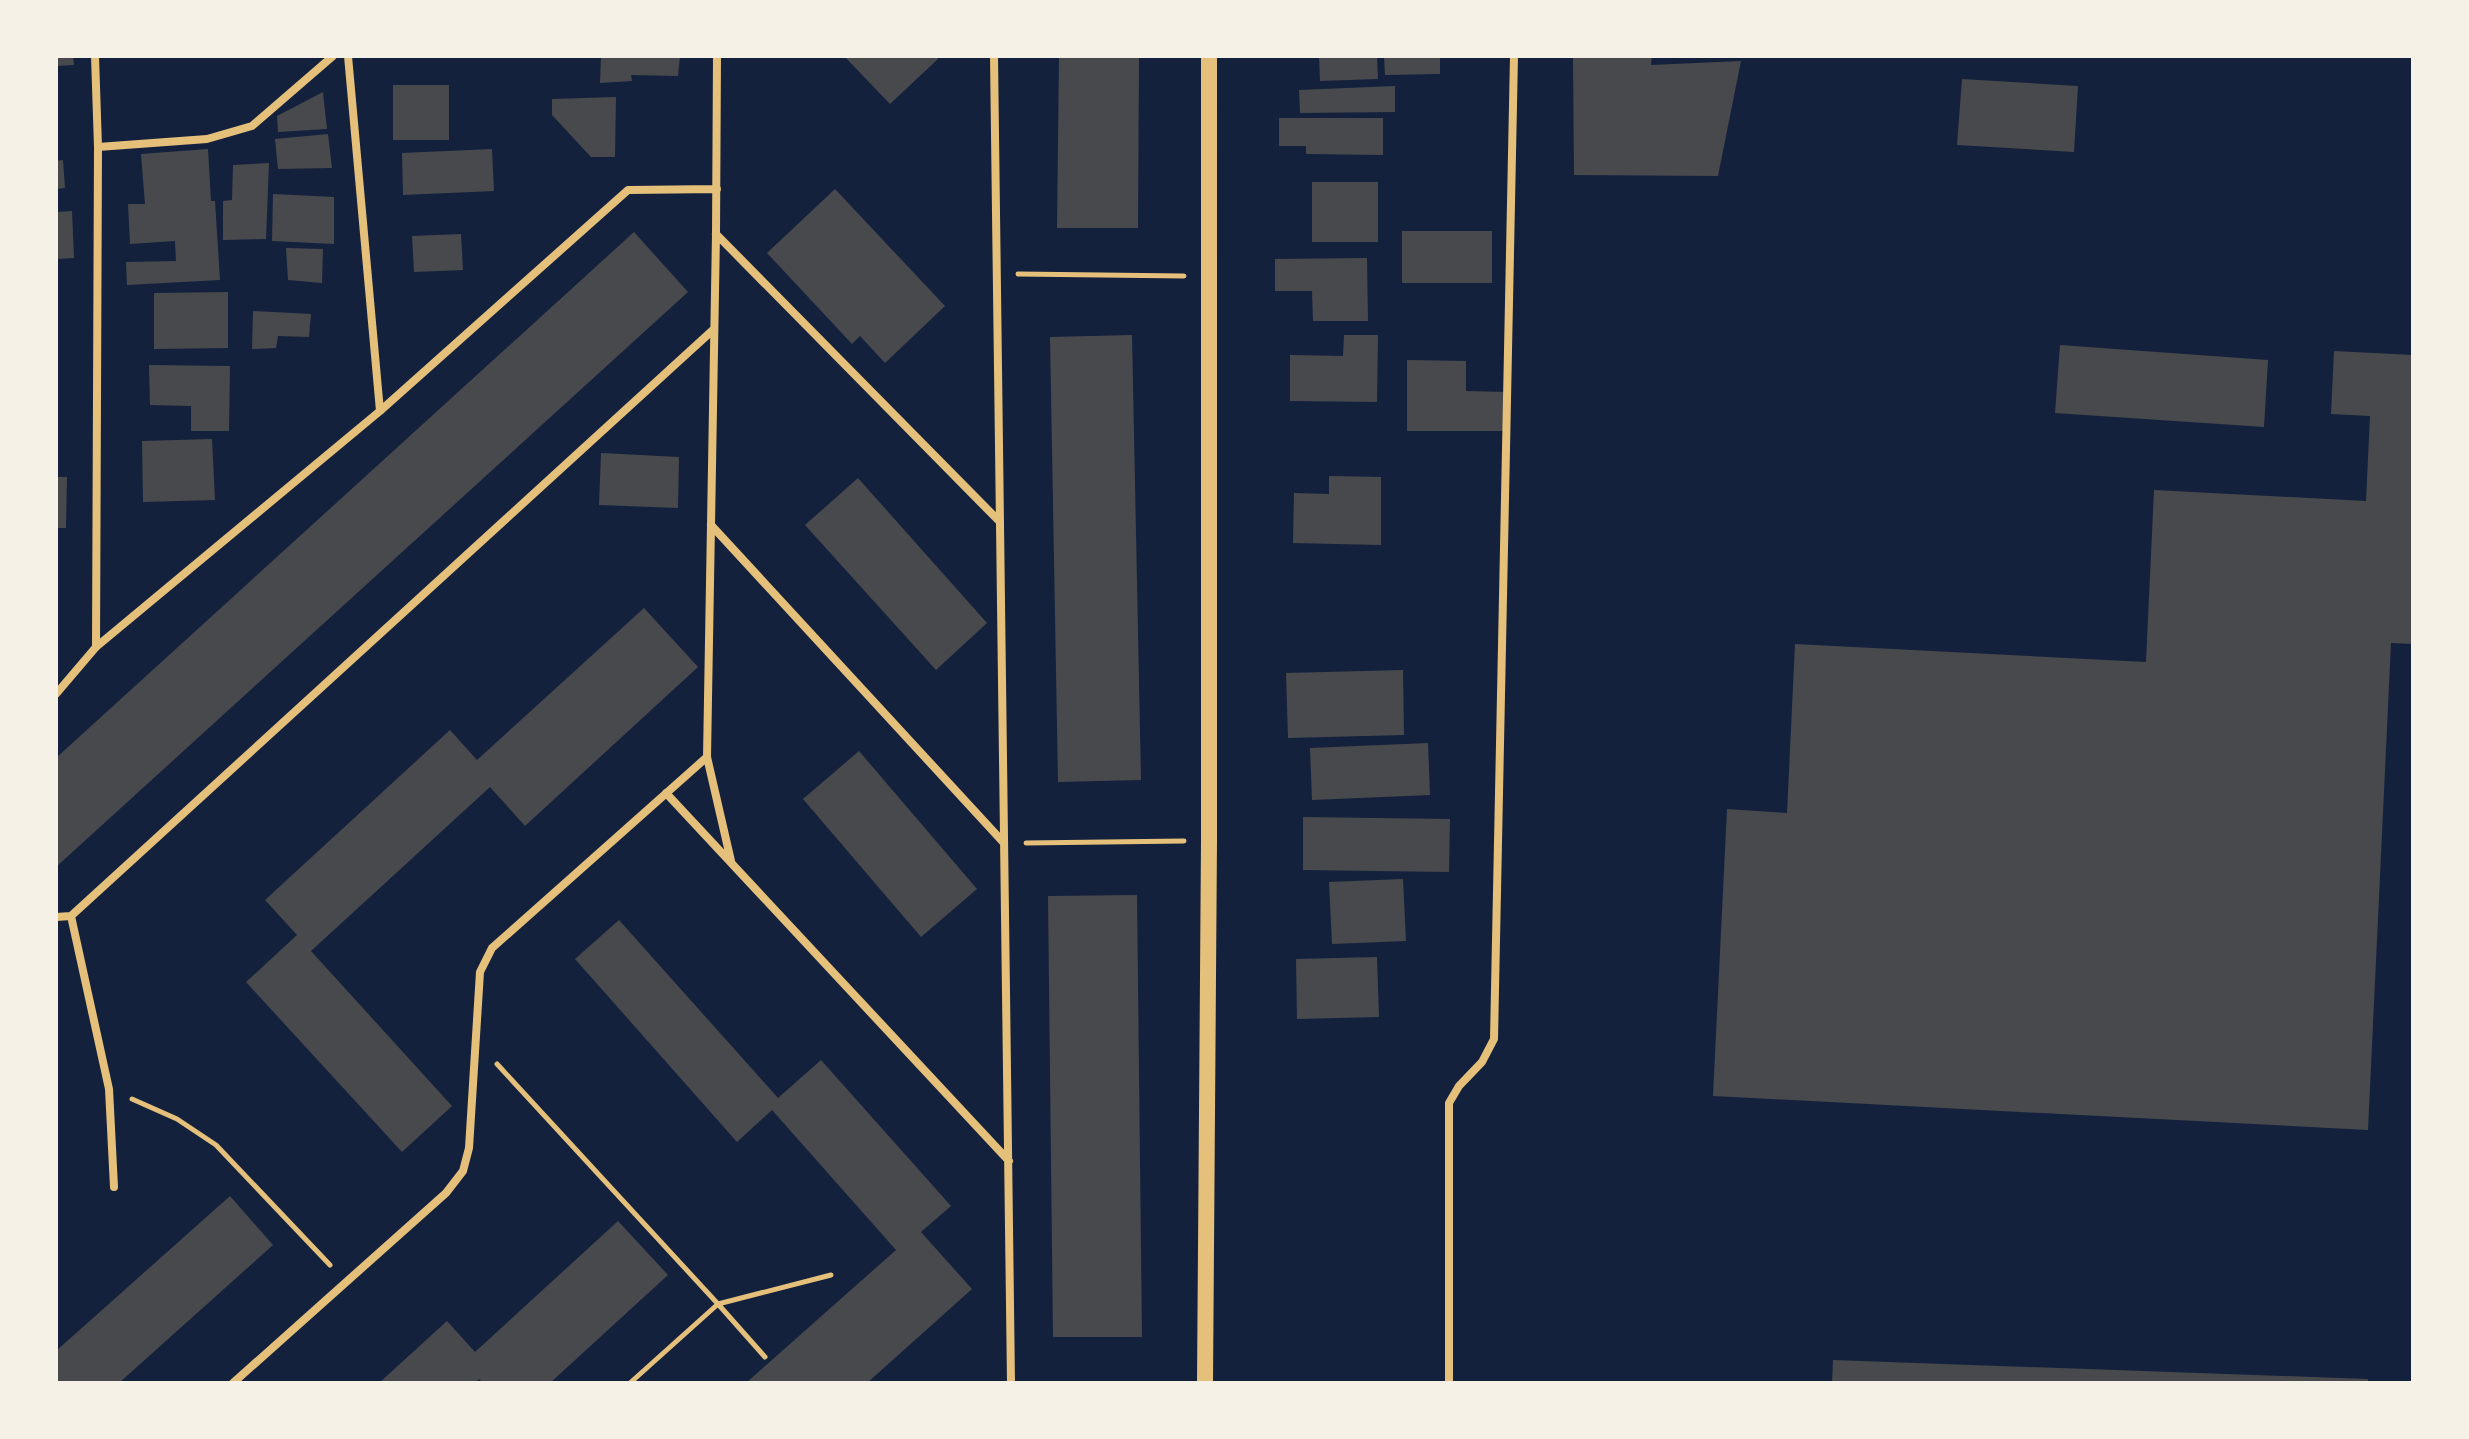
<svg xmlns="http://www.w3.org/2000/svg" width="2469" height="1439" font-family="'Public Sans',sans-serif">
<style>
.building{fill:#48494c}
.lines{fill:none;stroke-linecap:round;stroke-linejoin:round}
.path{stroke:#e5c07b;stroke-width:5}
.minor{stroke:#e5c07b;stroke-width:8}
.secondary{stroke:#e5c07b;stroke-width:16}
</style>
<rect width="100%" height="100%" fill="#14213d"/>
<path class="building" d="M 56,56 L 73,56 L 74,65 L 56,66 Z
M 601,56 L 680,56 L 678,76 L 631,75 L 632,81 L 600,83 Z
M 844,56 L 936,56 L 938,59 L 890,104 Z
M 1059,56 L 1139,56 L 1138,228 L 1057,228 Z
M 1319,56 L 1377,56 L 1378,79 L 1320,81 Z
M 1384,56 L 1440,56 L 1440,74 L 1385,75 Z
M 1573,56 L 1652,56 L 1651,65 L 1741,61 L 1718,176 L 1574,175 Z
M 1962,79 L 2078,86 L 2074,152 L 1957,145 Z
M 393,85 L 449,85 L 449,140 L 393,140 Z
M 1395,86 L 1395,112 L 1300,113 L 1299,90 Z
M 323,92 L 327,129 L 278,132 L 277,116 Z
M 616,97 L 615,157 L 591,157 L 552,115 L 552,99 Z
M 1279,118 L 1383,118 L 1383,155 L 1306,154 L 1306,146 L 1279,146 Z
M 328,134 L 332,168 L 278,169 L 275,139 Z
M 208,149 L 211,201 L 215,201 L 220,280 L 127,285 L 126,262 L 176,261 L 175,241 L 130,244 L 128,204 L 145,204 L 141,154 Z
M 492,149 L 494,191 L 403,195 L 402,153 Z
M 63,160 L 65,188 L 56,189 L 56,161 Z
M 269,163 L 266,239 L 223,240 L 223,201 L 232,200 L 233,165 Z
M 1312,182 L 1378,182 L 1378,242 L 1312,242 Z
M 835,189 L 945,306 L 885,363 L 860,336 L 852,344 L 767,253 Z
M 273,194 L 334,197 L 334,244 L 272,241 Z
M 72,211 L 74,258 L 56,259 L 56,212 Z
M 1402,231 L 1492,231 L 1492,283 L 1402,283 Z
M 634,232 L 688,292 L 56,867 L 56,758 Z
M 461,234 L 463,270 L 414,272 L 412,236 Z
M 286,248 L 323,249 L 322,283 L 288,280 Z
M 1367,258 L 1368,321 L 1313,321 L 1312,291 L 1275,291 L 1275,259 Z
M 228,292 L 228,348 L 154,349 L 154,293 Z
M 253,311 L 311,314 L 309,337 L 278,336 L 276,348 L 252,349 Z
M 1132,335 L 1141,780 L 1058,782 L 1050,337 Z
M 1344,335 L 1378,335 L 1377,402 L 1290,401 L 1290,355 L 1343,356 Z
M 2060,345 L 2268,360 L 2264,427 L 2055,413 Z
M 2334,351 L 2413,355 L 2413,644 L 2391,643 L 2368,1130 L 1713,1096 L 1727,809 L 1787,813 L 1795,644 L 2146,662 L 2154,490 L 2366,501 L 2370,416 L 2331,414 Z
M 1407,360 L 1466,361 L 1466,391 L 1506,392 L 1505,431 L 1407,431 Z
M 149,365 L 230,366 L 229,431 L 191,431 L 191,406 L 150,405 Z
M 212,439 L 215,500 L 143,502 L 142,441 Z
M 601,453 L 679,457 L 678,508 L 599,505 Z
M 1329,476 L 1381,477 L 1381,545 L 1293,543 L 1294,493 L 1329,494 Z
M 56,477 L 67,477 L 66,528 L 56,528 Z
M 858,478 L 987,623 L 936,670 L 805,525 Z
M 644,608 L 698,667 L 525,826 L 490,787 L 311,951 L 452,1106 L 402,1152 L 246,982 L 297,935 L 265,900 L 450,730 L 477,760 Z
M 1403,670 L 1404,735 L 1288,738 L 1286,673 Z
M 1428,743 L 1430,795 L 1312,800 L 1310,748 Z
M 859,751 L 977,889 L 921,937 L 803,799 Z
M 1303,817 L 1450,819 L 1449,872 L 1303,870 Z
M 1403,879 L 1406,941 L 1332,944 L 1329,882 Z
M 1137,895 L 1142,1337 L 1053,1337 L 1048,896 Z
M 619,920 L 778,1098 L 821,1060 L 951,1206 L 921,1232 L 972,1289 L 867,1383 L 746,1383 L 896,1250 L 772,1110 L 737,1142 L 575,959 Z
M 1377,957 L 1379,1017 L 1297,1019 L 1296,959 Z
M 230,1196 L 273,1245 L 119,1383 L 56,1383 L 56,1351 Z
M 618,1221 L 668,1275 L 550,1383 L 483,1383 L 479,1379 L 475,1383 L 379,1383 L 447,1321 L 475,1352 Z
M 1833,1360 L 2368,1379 L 2368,1383 L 1832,1383 Z"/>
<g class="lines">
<path class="path" d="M 1018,274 L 1184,276
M 1026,843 L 1184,841
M 497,1064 L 718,1304 L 831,1275
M 132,1099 L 177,1119 L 216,1145 L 330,1265
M 630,1383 L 718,1304 L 765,1357"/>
<path class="minor" d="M 95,56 L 98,147 L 96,647
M 348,56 L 380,411
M 717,56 L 716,234 L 707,757 L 731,861
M 994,56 L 1011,1383
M 98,147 L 207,139 L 252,126 L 333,56
M 716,234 L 999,521
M 711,525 L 1004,843
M 56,694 L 96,647 L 380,411 L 628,190 L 717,189
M 666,793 L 1009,1161
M 71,916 L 109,1089 L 114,1187
M 56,917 L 71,916 L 714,329
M 233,1383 L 446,1193 L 463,1171 L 469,1148 L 480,972 L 492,948 L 707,757
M 1449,1383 L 1449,1103 L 1459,1086 L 1482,1062 L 1494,1039 L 1514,56"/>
<path class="secondary" d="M 1205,1383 L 1209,841 L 1209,56"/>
</g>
<rect width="2469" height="1439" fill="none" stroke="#f6f1e7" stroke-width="116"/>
</svg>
